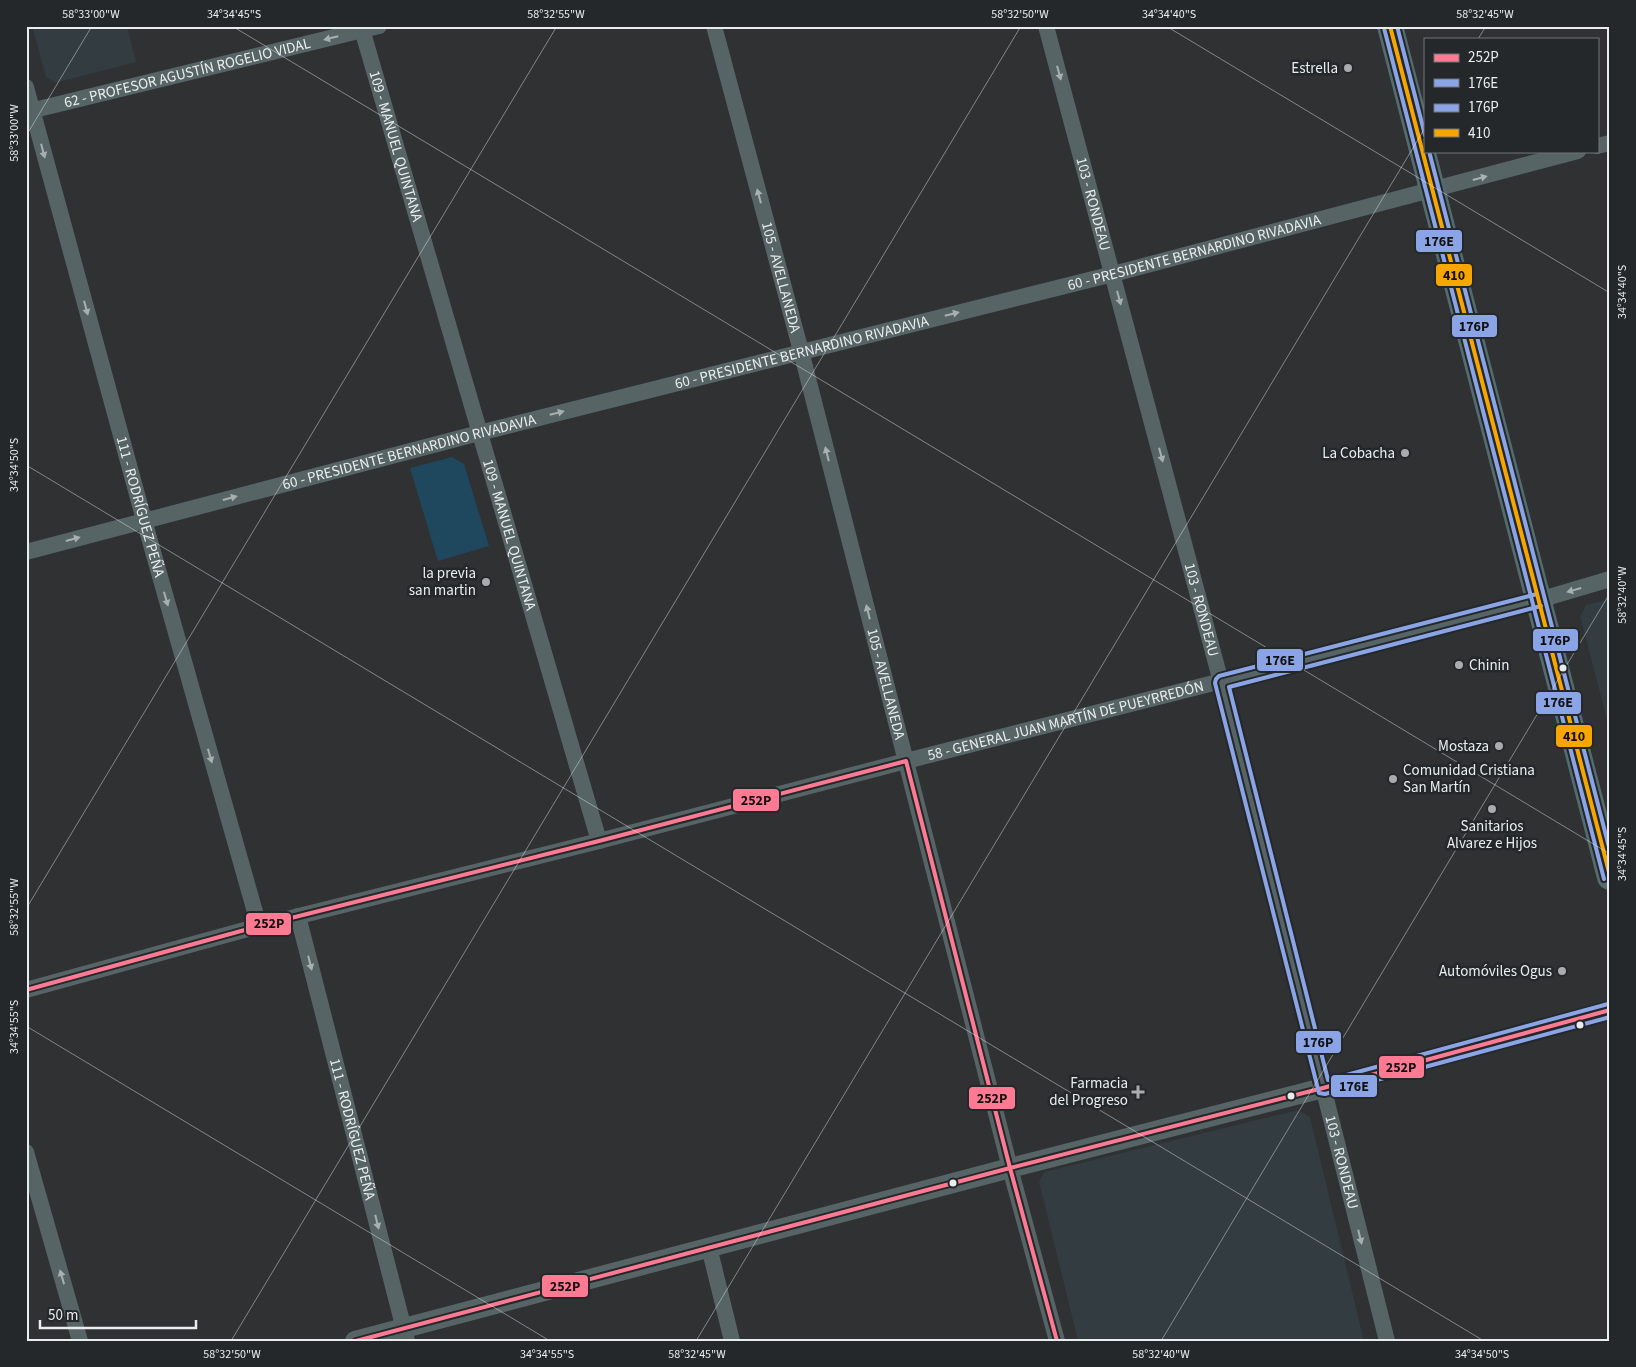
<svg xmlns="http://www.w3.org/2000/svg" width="1636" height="1367" font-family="'Source Sans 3',sans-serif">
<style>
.built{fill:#323c41}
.green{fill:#1f485e}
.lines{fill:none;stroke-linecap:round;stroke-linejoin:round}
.minor{stroke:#566465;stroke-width:16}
.tertiary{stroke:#566465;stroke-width:20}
.primary{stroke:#546c6e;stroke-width:26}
.bus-1-casing{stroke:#24282b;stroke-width:8}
.bus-2-casing{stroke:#24282b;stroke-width:8}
.bus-3-casing{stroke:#24282b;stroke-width:8}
.bus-4-casing{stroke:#24282b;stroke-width:8}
.bus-1{stroke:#fe7a93;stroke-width:4}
.bus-2{stroke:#8aa4e6;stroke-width:4}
.bus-3{stroke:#8aa4e6;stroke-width:4}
.bus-4{stroke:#f7a600;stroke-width:4}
.oneway{fill:#a7afb1}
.ticks{fill:none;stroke:#eaedef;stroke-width:1;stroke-opacity:0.45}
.poi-dot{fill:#a9abad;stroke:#24282b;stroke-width:2}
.bus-dot{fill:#eaedef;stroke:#24282b;stroke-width:2}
.labels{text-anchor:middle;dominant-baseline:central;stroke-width:5;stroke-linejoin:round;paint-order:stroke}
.poi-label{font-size:15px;fill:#eaedef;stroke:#24282b;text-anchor:end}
.street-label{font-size:15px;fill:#eaedef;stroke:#24282b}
.line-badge{stroke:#24282b;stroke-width:2}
.pale-badge-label{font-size:14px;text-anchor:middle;font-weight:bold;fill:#111}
.neatline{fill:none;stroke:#eaedef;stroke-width:2}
.ticks-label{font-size:12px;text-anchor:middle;fill:#eaedef}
</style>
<rect width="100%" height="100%" fill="#2f3133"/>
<path class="built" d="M 32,26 L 127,26 L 136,62 L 55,83 L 46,77 Z
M 1610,599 L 1610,731 L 1580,616 L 1586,605 Z
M 1298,1110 L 1310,1117 L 1364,1341 L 1078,1341 L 1039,1182 L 1044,1172 Z"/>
<path class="green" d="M 452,457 L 464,464 L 489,546 L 438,561 L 410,468 Z"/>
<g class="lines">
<g class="minor">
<path id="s1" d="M 361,26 L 599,841"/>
<path id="s2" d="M 714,26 L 801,351 L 1010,1168 L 1057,1341"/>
<path id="s3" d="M 1046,26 L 1221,682 L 1387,1341"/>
<path id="s4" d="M 26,87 L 144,520 L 259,926"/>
<path id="s5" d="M 26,112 L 379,26"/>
<path d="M 1597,146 L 1610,143"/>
<path id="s6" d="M 26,552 L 479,433 L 1113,274 L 1578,151"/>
<path id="s7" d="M 298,916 L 407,1341"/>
<path id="s8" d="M 26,990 L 259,926 L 599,841 L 906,761 L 1407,634 L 1539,600 L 1610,579"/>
<path d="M 26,1152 L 80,1341"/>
<path d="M 709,1247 L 732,1341"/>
</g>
<path class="tertiary" d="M 355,1341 L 1010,1168 L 1323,1088 L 1610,1010"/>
<path class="primary" d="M 1390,26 L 1610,877"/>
<defs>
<path id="bus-1" d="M 26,990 L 259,926 L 599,841 L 906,761 L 1010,1168 L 1057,1341
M 356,1341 L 1010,1168 L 1323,1088 L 1610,1010"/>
<path id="bus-2" d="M 1384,28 L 1604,879
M 1537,594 L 1219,676 L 1216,679 L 1215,683 L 1319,1093 L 1325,1094 L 1610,1017"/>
<path id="bus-3" d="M 1397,26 L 1425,135
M 1429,151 L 1610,851
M 1541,606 L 1229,687 L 1328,1080 L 1608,1004"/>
<path id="bus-4" d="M 1390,26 L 1610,876"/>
</defs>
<use href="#bus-1" class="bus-1-casing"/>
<use href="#bus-2" class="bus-2-casing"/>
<use href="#bus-3" class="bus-3-casing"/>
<use href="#bus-4" class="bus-4-casing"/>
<use href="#bus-1" class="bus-1"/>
<use href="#bus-2" class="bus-2"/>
<use href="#bus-3" class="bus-3"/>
<use href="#bus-4" class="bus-4"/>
</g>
<defs><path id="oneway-solid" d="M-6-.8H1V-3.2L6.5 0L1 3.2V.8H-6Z" transform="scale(1.25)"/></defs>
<g class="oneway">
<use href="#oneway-solid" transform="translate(331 38) rotate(166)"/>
<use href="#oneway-solid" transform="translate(1059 73) rotate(75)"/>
<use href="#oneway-solid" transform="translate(43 151) rotate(75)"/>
<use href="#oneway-solid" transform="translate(1480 178) rotate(-15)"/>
<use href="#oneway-solid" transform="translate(759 196) rotate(-105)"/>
<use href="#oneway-solid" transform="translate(1119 298) rotate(75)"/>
<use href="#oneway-solid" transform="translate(86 308) rotate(75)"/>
<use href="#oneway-solid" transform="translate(952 314) rotate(-14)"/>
<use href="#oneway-solid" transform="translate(557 413) rotate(-14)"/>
<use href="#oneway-solid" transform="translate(827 454) rotate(-104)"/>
<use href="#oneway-solid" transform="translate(1161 455) rotate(75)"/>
<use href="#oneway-solid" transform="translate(230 498) rotate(-15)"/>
<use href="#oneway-solid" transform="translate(73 539) rotate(-15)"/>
<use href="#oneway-solid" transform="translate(1574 590) rotate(164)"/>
<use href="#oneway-solid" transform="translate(166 599) rotate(74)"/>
<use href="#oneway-solid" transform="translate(868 612) rotate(-104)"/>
<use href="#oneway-solid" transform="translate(210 756) rotate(74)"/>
<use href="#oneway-solid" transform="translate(310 963) rotate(76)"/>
<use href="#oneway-solid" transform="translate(377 1222) rotate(76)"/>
<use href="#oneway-solid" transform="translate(1360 1237) rotate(76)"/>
<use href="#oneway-solid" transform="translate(62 1277) rotate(-106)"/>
</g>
<path class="ticks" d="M 232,26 L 1610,854M 1166,26 L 1610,293M 1478,39 L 1486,26M 26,136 L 92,26M 26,465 L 1484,1341M 26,909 L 557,26M 26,1026 L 550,1341M 231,1341 L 1021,26M 696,1341 L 1425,128M 1161,1341 L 1610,593"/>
<g class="poi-dot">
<circle cx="1348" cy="68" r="5"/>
<circle cx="1405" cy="453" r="5"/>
<circle cx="486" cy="582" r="5"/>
<circle cx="1459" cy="665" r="5"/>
<circle cx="1499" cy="746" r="5"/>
<circle cx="1393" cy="779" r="5"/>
<circle cx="1492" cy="809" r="5"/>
<circle cx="1562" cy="971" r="5"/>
<path d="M1135.5 1084.5h5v5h5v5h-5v5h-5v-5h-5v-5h5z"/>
</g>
<g class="bus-dot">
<circle cx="1563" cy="668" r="4.5"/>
<circle cx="1580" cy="1025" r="4.5"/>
<circle cx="1291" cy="1096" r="4.5"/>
<circle cx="953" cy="1183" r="4.5"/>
</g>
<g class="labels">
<g class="poi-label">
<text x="1338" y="68">Estrella</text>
<text x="1395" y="453">La Cobacha</text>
<text x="476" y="573">la previa<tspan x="476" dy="17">san martin</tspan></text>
<text x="1469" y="665" text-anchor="start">Chinin</text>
<text x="1489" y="746">Mostaza</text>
<text x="1403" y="770" text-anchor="start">Comunidad Cristiana<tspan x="1403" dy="17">San Martín</tspan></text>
<text x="1492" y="826" text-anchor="middle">Sanitarios<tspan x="1492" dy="17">Alvarez e Hijos</tspan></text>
<text x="1552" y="971">Automóviles Ogus</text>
<text x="1128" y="1083">Farmacia<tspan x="1128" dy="17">del Progreso</tspan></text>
</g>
<g class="street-label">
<text stroke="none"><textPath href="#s5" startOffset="166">62 - PROFESOR AGUSTÍN ROGELIO VIDAL</textPath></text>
<text stroke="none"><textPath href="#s1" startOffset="125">109 - MANUEL QUINTANA</textPath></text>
<text stroke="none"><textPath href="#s3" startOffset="184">103 - RONDEAU</textPath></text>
<text stroke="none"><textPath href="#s6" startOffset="1206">60 - PRESIDENTE BERNARDINO RIVADAVIA</textPath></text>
<text stroke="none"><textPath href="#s2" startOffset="260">105 - AVELLANEDA</textPath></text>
<text stroke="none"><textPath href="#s6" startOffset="801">60 - PRESIDENTE BERNARDINO RIVADAVIA</textPath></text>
<text stroke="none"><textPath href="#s6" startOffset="396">60 - PRESIDENTE BERNARDINO RIVADAVIA</textPath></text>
<text stroke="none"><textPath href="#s4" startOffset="435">111 - RODRÍGUEZ PEÑA</textPath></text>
<text stroke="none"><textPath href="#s1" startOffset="530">109 - MANUEL QUINTANA</textPath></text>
<text stroke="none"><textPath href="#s3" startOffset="604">103 - RONDEAU</textPath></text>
<text stroke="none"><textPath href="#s2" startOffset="680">105 - AVELLANEDA</textPath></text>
<text stroke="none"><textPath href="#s8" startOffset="1074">58 - GENERAL JUAN MARTÍN DE PUEYRREDÓN</textPath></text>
<text stroke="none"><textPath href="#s7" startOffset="220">111 - RODRÍGUEZ PEÑA</textPath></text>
<text stroke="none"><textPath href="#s3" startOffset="1174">103 - RONDEAU</textPath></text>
</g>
</g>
<g class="line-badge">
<rect x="1415" y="229" width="48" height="24" rx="5" fill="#8aa4e6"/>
<rect x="1435" y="263" width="38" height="24" rx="5" fill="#f7a600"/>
<rect x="1451" y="314" width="47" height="24" rx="5" fill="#8aa4e6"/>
<rect x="1532" y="628" width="47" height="24" rx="5" fill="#8aa4e6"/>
<rect x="1256" y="648" width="48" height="24" rx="5" fill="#8aa4e6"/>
<rect x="1535" y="691" width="47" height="24" rx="5" fill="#8aa4e6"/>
<rect x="1555" y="724" width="38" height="24" rx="5" fill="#f7a600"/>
<rect x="732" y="788" width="48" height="24" rx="5" fill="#fe7a93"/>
<rect x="245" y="912" width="47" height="24" rx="5" fill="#fe7a93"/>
<rect x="1295" y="1030" width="47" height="24" rx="5" fill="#8aa4e6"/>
<rect x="1378" y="1055" width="47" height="24" rx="5" fill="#fe7a93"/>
<rect x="1330" y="1074" width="48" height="24" rx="5" fill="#8aa4e6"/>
<rect x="968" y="1086" width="48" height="24" rx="5" fill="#fe7a93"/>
<rect x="541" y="1274" width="48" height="24" rx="5" fill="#fe7a93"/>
</g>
<g class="pale-badge-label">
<text x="1439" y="246">176E</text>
<text x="1454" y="280">410</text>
<text x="1474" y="331">176P</text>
<text x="1555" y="645">176P</text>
<text x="1280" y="665">176E</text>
<text x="1558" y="707">176E</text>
<text x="1574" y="741">410</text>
<text x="756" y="805">252P</text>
<text x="269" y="928">252P</text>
<text x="1318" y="1047">176P</text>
<text x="1401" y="1072">252P</text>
<text x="1354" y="1091">176E</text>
<text x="992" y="1103">252P</text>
<text x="565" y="1291">252P</text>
</g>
<rect width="1636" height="1367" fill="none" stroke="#24282b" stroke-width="55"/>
<rect x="1424" y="38" width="175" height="115" fill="#24282b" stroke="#737779"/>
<rect x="1434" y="54" width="25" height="8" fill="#fe7a93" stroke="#737779"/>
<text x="1468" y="62" font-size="15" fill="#eaedef">252P</text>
<rect x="1434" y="79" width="25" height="8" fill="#8aa4e6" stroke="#737779"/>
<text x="1468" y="88" font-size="15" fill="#eaedef">176E</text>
<rect x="1434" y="104" width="25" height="8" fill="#8aa4e6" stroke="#737779"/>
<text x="1468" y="112" font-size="15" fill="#eaedef">176P</text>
<rect x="1434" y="129" width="25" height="8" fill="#f7a600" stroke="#737779"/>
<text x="1468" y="138" font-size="15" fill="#eaedef">410</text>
<path d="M40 1320v8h156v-8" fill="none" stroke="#eaedef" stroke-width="2.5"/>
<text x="48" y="1320" font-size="15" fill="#eaedef" stroke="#24282b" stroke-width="4" paint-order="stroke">50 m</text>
<rect x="28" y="28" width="1580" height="1312" class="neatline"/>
<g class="ticks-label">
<text x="91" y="18">58°33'00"W</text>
<text x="234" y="18">34°34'45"S</text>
<text x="556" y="18">58°32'55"W</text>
<text x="1020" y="18">58°32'50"W</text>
<text x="1169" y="18">34°34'40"S</text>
<text x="1485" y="18">58°32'45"W</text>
<text transform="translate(14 133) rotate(-90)" y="4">58°33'00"W</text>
<text transform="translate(1622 292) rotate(-90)" y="4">34°34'40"S</text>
<text transform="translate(14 465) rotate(-90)" y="4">34°34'50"S</text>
<text transform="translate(1622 595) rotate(-90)" y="4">58°32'40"W</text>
<text transform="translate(1622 854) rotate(-90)" y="4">34°34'45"S</text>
<text transform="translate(14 907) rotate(-90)" y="4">58°32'55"W</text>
<text transform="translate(14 1027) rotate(-90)" y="4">34°34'55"S</text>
<text x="232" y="1358">58°32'50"W</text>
<text x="547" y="1358">34°34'55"S</text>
<text x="697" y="1358">58°32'45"W</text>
<text x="1161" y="1358">58°32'40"W</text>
<text x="1482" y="1358">34°34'50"S</text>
</g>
</svg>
